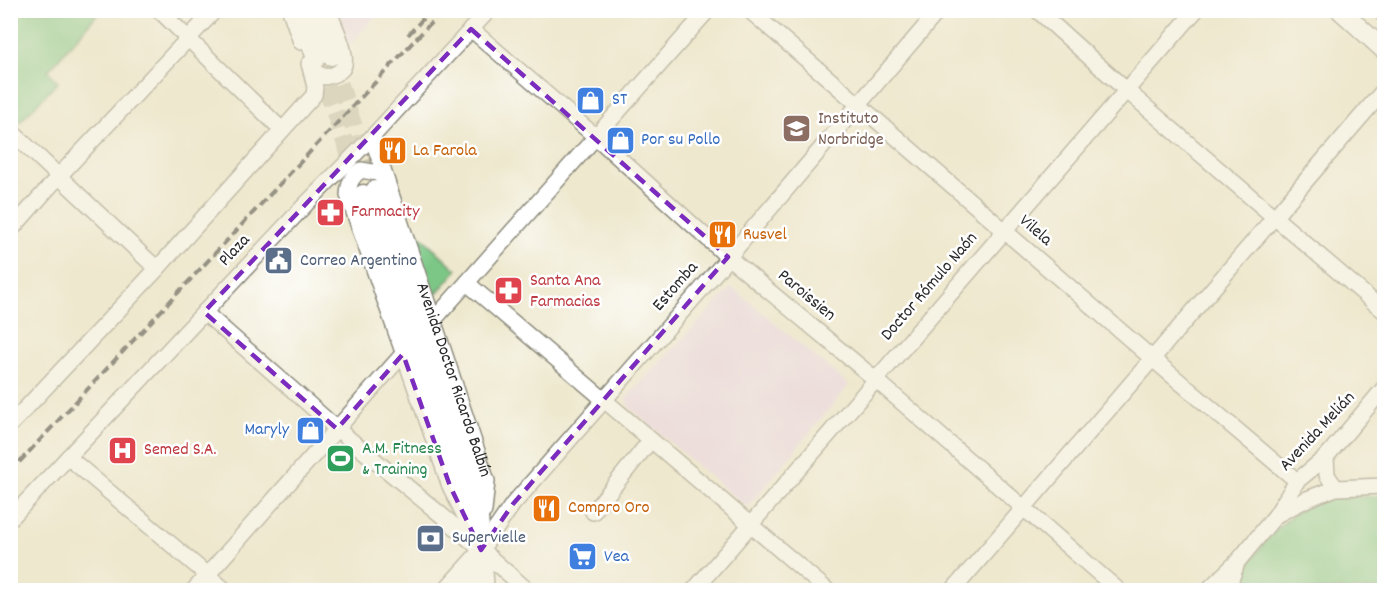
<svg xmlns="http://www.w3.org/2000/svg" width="1395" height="601" font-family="Dekko,sans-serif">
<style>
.built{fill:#ead1ec}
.green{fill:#7bc786;stroke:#537958;stroke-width:1.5}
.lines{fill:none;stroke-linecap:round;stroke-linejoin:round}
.major-tunnel{stroke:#c7c2ad;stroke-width:18;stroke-dasharray:18 9;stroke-linecap:butt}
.minor-casing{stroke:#8c8a7c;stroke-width:18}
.major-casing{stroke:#8c8a7c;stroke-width:21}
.minor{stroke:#fff;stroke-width:15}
.major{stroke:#fff;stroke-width:18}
.rail{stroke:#2b2b2b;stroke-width:4;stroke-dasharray:9 4.5;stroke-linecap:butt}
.marked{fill:none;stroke:#7b2cbf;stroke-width:4.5;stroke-dasharray:12 8;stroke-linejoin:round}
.labels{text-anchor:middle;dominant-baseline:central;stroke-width:5;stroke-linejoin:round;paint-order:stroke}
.shop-label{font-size:18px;fill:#366cbe;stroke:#fff;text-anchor:start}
.education-label{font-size:18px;fill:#785e54;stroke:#fff;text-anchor:start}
.food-label{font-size:18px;fill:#c56008;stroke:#fff;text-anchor:start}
.health-label{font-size:18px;fill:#be3a42;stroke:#fff;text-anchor:start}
.street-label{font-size:18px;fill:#2b2b2b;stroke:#fff}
.service-label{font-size:18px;fill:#4e5e75;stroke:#fff;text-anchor:start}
.leisure-label{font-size:18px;fill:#27864d;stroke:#fff;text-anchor:start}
</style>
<rect width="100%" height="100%" fill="#fff"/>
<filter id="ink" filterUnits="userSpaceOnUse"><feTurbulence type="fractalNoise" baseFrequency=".0167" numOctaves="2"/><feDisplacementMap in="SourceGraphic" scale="12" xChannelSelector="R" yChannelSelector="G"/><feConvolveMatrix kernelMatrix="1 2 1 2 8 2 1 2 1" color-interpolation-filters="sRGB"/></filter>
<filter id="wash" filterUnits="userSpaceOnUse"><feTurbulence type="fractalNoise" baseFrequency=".008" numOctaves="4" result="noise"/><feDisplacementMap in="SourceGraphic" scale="24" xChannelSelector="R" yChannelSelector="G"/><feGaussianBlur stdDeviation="1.35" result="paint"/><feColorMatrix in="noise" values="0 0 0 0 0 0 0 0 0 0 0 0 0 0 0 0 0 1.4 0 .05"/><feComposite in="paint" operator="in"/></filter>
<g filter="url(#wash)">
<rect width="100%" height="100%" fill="#eee8ce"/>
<path class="built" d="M 336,10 L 381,11 L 348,46 Z
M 732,287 L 849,385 L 747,508 L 628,406 L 626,398 Z"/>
<path class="green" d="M 10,11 L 100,11 L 48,71 L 58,82 L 17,125 L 11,119 Z
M 401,218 L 457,270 L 430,301 Z
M 1374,496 L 1384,496 L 1384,590 L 1236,590 C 1250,557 1279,517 1313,504 C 1332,496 1354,497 1374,496 Z"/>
</g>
<g filter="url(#ink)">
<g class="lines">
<path class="major-tunnel" d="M 331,58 L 375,190
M 317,61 L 363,194"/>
<defs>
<g id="minor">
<path d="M 159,10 L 282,130"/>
<path d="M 290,10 L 301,42"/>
<path d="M 749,10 L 1161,366 L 1297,481"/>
<path d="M 1037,10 L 1126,90 L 1384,311"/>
<path d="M 471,29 L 596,137 L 728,257 L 875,379 L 1118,590"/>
<path d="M 309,64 L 315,72 L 325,77 C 330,76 338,74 342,69 C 351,58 333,23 328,10"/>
<path d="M 10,130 L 157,269"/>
<path id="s1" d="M 372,137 L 487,481 L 484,511"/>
<path d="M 385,179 L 378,173 L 361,170 C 351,177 349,183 348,195 L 450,486 L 480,547"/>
<path d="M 10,231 L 59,176 L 215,10"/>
<path d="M 467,283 L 827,590"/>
<path d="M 204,312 L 337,429 L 446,519 L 527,590"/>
<path d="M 432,322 L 708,10"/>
<path d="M 10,425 L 157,269 L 314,95 L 315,87 L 310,67"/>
<path d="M 68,457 L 225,590"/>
<path d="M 1326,457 L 1327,475 L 1336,488"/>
<path d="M 593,512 L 650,441"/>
<path d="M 1276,515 L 1307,499 L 1336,488 L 1384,486"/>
<path d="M 10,519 L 306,204 L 372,137 L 489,10"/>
<path d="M 194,590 L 403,354"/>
<path d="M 445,590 L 481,550 L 513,504 L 699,292 L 939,10"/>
<path d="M 694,590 L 1196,10"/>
<path d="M 953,590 L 1384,90"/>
<path d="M 1208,590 L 1238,561 L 1276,515 L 1297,481 L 1326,457 L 1384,388"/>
<path d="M 1227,590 L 1236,566"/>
</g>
<path id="major" d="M 300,10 L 316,59
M 315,10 L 331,56
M 1340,10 L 1384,50
M 1382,10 L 1384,13
M 375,190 L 476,482 L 485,590
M 363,194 L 470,514
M 467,590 L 478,557"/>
</defs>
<use href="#minor" class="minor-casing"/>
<use href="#major" class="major-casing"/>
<use href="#minor" class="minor"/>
<use href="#major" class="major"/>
<path class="rail" d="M 408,35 L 431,10
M 10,472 L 443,10"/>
</g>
</g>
<path d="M0 0H1395V601H0ZM 471,29 L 728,257 L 513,504 L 481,550 L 450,486 L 403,354 L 337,429 L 204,312 Z" fill="#eee8ce" fill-opacity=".55" fill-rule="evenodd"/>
<path class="marked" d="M 471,29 L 728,257 L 513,504 L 481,550 L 450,486 L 403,354 L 337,429 L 204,312 Z"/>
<defs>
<symbol id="shop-square" viewBox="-11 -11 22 22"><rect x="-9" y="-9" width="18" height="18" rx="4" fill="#3f7fe0" stroke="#fff"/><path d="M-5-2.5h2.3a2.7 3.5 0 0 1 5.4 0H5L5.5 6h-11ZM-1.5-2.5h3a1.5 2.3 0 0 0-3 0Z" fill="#fff"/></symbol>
<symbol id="school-square" viewBox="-11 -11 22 22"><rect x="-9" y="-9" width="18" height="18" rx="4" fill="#8d6e63" stroke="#fff"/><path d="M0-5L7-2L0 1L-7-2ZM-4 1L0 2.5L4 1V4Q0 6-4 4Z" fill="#fff"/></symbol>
<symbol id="restaurant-square" viewBox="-11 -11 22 22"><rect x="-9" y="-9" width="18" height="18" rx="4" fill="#e8710a" stroke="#fff"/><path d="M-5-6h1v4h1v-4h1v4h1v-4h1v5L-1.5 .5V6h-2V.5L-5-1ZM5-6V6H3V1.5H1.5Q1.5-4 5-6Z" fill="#fff"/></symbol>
<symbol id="pharmacy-square" viewBox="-11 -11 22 22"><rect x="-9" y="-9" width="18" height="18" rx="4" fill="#e0444e" stroke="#fff"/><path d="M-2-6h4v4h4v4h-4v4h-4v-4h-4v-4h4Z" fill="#fff"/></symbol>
<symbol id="civic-square" viewBox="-11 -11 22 22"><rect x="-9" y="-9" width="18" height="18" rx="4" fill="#5c6f8a" stroke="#fff"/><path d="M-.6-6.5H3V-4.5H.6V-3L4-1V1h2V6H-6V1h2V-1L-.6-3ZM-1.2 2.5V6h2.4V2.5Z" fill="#fff"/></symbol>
<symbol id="hospital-square" viewBox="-11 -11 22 22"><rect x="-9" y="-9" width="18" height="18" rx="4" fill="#e0444e" stroke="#fff"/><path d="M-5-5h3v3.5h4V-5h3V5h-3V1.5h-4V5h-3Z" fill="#fff"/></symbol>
<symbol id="stadium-square" viewBox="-11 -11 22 22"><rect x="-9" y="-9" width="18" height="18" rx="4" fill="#2e9e5b" stroke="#fff"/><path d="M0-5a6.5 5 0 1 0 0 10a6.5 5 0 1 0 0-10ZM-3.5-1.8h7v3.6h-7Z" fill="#fff"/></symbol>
<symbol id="bank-square" viewBox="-11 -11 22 22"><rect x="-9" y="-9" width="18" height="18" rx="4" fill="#5c6f8a" stroke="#fff"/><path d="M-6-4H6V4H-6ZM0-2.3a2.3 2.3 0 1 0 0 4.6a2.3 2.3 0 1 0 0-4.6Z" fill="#fff"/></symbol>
<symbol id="supermarket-square" viewBox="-11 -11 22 22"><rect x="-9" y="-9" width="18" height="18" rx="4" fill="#3f7fe0" stroke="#fff"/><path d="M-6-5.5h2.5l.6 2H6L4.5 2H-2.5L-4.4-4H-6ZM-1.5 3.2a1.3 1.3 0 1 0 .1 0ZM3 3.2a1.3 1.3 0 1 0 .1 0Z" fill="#fff"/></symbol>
</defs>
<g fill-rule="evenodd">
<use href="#shop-square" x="574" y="84" width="33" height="33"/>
<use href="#school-square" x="780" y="112" width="33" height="33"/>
<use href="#shop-square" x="604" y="124" width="33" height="33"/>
<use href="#restaurant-square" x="376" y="134" width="33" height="33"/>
<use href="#pharmacy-square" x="314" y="196" width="33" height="33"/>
<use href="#restaurant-square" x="706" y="218" width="33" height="33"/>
<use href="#civic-square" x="262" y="244" width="33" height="33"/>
<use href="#pharmacy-square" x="492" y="274" width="33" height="33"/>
<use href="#shop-square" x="294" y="414" width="33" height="33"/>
<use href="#hospital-square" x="106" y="434" width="33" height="33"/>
<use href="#stadium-square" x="324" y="442" width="33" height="33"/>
<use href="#restaurant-square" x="530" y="492" width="33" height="33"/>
<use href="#bank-square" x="414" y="522" width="33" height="33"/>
<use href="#supermarket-square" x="566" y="540" width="33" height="33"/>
</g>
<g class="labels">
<g class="shop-label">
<text x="612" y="100">ST</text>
<text x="641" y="140">Por su Pollo</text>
<text x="289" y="430" text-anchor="end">Maryly</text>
<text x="604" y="557">Vea</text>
</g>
<g class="education-label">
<text x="818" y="119">Instituto<tspan x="818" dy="21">Norbridge</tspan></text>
</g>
<g class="food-label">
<text x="413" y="151">La Farola</text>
<text x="743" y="235">Rusvel</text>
<text x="568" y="508">Compro Oro</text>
</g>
<g class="health-label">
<text x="351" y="212">Farmacity</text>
<text x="530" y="281">Santa Ana<tspan x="530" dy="21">Farmacias</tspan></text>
<text x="144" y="450">Semed S.A.</text>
</g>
<g class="street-label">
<text transform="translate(1035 231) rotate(41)">Vilela</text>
<text transform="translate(235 251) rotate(-47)">Plaza</text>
<text transform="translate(676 287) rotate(-49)">Estomba</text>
<text transform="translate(930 287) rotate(-49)">Doctor Rómulo Naón</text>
<text transform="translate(806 296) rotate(40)">Paroissien</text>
<text stroke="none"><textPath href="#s1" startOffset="256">Avenida Doctor Ricardo Balbín</textPath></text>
<text transform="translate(1318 432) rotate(-47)">Avenida Melián</text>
</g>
<g class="service-label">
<text x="300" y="261">Correo Argentino</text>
<text x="452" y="538">Supervielle</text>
</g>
<g class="leisure-label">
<text x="362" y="449">A.M. Fitness<tspan x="362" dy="21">&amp; Training</tspan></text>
</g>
</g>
<rect width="1395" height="601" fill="none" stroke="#fff" stroke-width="36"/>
</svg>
